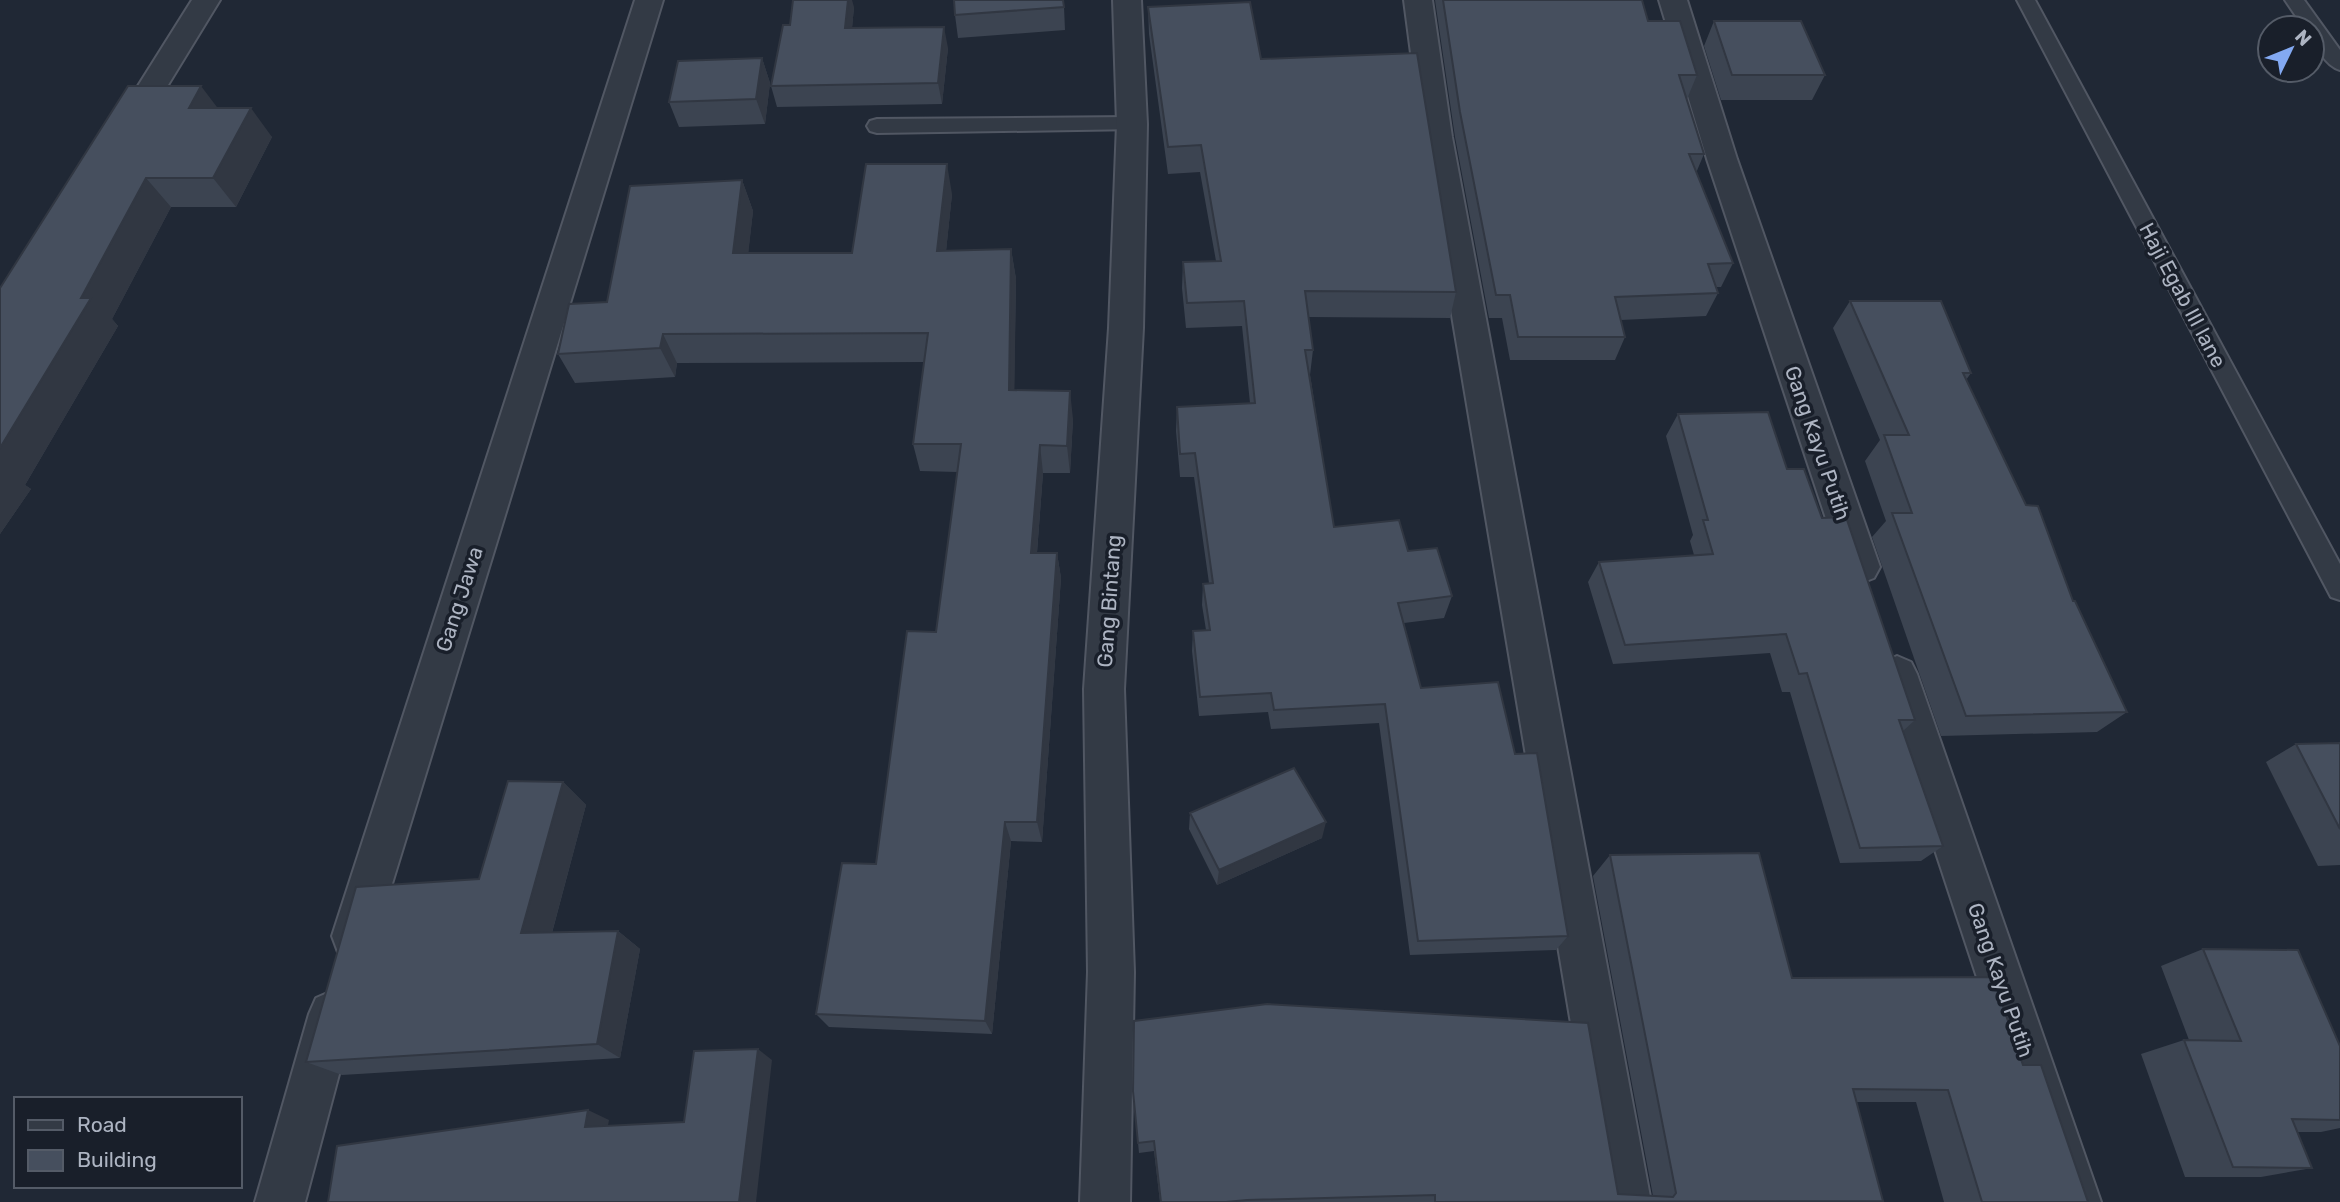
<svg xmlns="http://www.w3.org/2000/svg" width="2340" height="1202" font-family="Rubik,sans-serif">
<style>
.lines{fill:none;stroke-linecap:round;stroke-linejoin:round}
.service-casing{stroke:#515763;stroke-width:4}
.minor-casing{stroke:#515763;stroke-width:4}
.service{fill:#333a45;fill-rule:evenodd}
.minor{fill:#333a45;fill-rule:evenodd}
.wall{fill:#3c4451}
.shaded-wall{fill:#313742}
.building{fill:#464f5e;stroke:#313742;stroke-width:2}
.labels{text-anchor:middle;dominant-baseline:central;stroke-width:7;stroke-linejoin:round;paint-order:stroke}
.street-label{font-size:21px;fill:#adb4c2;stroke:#191f2a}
</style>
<rect width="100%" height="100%" fill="#202835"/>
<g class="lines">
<defs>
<path id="service" d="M 2017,0 L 2035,0 L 2340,564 L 2340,600 L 2331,597 Z
M 2285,0 L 2304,0 L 2340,50 L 2340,70 C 2325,66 2312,42 2312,28 L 2304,28 Z
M 1132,117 L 1139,119 L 1142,124 L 1139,129 L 877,133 L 870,131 L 867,126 L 870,121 L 877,119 Z"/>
<path id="minor" d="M 192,0 L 220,0 L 135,139 L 124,142 L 113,139 L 109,132 Z
M 635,0 L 663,0 L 376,936 L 370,952 L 354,958 L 338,952 L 332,936 Z
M 1113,0 L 1141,0 L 1147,124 L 1143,328 L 1124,689 L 1134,972 L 1130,1202 L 1080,1202 L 1088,972 L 1084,689 L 1109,328 L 1117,124 Z
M 1404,0 L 1432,0 L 1452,137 L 1651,1202 L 1601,1202 L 1422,137 Z
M 1659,0 L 1687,0 L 1737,159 L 1880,567 L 1874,578 L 1861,583 L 1848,578 L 1842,567 L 1707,159 Z
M 1897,656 L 1911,662 L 1917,674 L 2101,1202 L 2051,1202 L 1877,674 L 1883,662 Z
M 332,991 L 348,998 L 355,1014 L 305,1202 L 255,1202 L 309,1014 L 316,998 Z"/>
</defs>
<use href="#service" class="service-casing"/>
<use href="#minor" class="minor-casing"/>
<use href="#service" class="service"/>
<use href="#minor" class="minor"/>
</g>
<path class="wall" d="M 1435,0 L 1642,0 L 1648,21 L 1697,75 L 1687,99 L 1704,154 L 1696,173 L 1733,263 L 1721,287 L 1716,287 L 1718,293 L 1706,316 L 1621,320 L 1625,337 L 1615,360 L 1510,360 L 1502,318 L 1489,318 L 1455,137 Z
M 854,7 L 852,28 L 948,48 L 942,104 L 777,107 L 771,86 L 790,25 Z
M 1064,7 L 1065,30 L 958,38 L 955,15 Z
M 1148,7 L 1261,59 L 1456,292 L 1450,318 L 1308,317 L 1313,350 L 1310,375 L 1334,527 L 1408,551 L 1452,596 L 1444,618 L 1404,623 L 1421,688 L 1515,754 L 1568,936 L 1556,950 L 1410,955 L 1379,723 L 1271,729 L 1268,712 L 1199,716 L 1192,651 L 1193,631 L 1206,630 L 1202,605 L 1203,584 L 1209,583 L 1194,477 L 1180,477 L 1176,431 L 1177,407 L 1250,403 L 1242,326 L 1186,328 L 1182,288 L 1183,262 L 1216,261 L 1200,172 L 1168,174 L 1149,34 Z
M 1714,21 L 1825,75 L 1812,100 L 1721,100 L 1704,46 Z
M 762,58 L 770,83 L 765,124 L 679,127 L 669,102 Z
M 218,108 L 272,137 L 236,207 L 171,207 L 112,319 L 118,326 L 25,485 L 31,489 L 0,534 L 0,288 Z
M 742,180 L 753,211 L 748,253 L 852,253 L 952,194 L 946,251 L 1011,249 L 1016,279 L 1014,390 L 1073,419 L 1070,473 L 1043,473 L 1037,553 L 1057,553 L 1061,578 L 1042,842 L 1011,841 L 992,1034 L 829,1027 L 816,1014 L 876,864 L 936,632 L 957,472 L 920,471 L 913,444 L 924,362 L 677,363 L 675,377 L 575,383 L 558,354 L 607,302 Z
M 1850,301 L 1971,373 L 1966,380 L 2127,712 L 2097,732 L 1941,736 L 1872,537 L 1886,521 L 1865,461 L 1880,440 L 1833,328 Z
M 1678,414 L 1787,469 L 1822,518 L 1915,720 L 1903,731 L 1943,846 L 1921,861 L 1840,863 L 1790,692 L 1782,692 L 1770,653 L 1613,664 L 1588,582 L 1599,562 L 1694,555 L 1690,541 L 1693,535 L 1666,436 Z
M 2340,743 L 2340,865 L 2318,866 L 2266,762 L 2296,744 Z
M 563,782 L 586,805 L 552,933 L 618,931 L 640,949 L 620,1058 L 342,1075 L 306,1062 L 479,879 Z
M 1190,813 L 1322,838 L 1217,885 L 1189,829 Z
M 1610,855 L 1792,978 L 2023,1065 L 2088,1202 L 1944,1202 L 1916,1102 L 1856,1102 L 1883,1201 L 1880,1202 L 1160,1202 L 1154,1151 L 1139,1153 L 1133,1091 L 1618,1194 L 1653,1196 L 1593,876 Z
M 2203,949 L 2340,1046 L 2340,1128 L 2321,1132 L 2297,1132 L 2312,1168 L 2261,1177 L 2185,1177 L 2141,1054 L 2184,1040 L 2189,1040 L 2161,966 Z"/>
<path class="shaded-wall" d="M 848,0 L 852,0 L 854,7 L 850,49 L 845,28 Z
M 944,27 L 948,48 L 942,104 L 938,83 Z
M 762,58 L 770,83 L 765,124 L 756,99 Z
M 201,86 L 223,115 L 189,108 Z
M 251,108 L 272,137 L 236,207 L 213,178 Z
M 947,164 L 952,194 L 943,281 L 937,251 Z
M 146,178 L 171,207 L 112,319 L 118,326 L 25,485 L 31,489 L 0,534 L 0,448 Z
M 742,180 L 753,211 L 745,283 L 733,253 Z
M 1011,249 L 1016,279 L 1014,418 L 1009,390 Z
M 663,334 L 677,363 L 675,377 L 660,348 Z
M 1070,391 L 1073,419 L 1070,473 L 1067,446 Z
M 1040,445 L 1043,473 L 1035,578 L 1031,553 Z
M 1057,553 L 1061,578 L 1042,842 L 1037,822 Z
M 563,782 L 586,805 L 547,951 L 521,933 Z
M 1005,822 L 1011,841 L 992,1034 L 985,1021 Z
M 1326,822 L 1322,838 L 1217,885 L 1219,870 Z
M 618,931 L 640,949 L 620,1058 L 597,1044 Z
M 758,1049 L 772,1060 L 756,1202 L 739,1202 Z
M 588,1110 L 609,1120 L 606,1136 L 585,1127 Z"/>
<path class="building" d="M 793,0 L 848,0 L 845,28 L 944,27 L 938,83 L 771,86 L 783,25 L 790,25 Z
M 954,0 L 1063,0 L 1064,7 L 955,15 Z
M 1443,0 L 1642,0 L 1648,21 L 1680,21 L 1697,75 L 1679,75 L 1704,154 L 1689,154 L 1733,263 L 1708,264 L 1718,293 L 1615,297 L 1625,337 L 1518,337 L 1510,295 L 1496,295 L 1460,112 Z
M 1250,2 L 1261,59 L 1417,53 L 1456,292 L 1305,291 L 1313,350 L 1305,350 L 1334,527 L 1399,520 L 1408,551 L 1437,548 L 1452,596 L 1398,603 L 1421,688 L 1498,682 L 1515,754 L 1537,753 L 1568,936 L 1418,941 L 1385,704 L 1274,710 L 1271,693 L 1200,697 L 1193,631 L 1210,630 L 1203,584 L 1213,583 L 1195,453 L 1180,454 L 1177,407 L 1255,403 L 1244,301 L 1187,303 L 1183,262 L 1221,261 L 1201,145 L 1168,147 L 1148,7 Z
M 1714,21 L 1801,21 L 1825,75 L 1732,75 Z
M 762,58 L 756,99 L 669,102 L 678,61 Z
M 128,86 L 201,86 L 189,108 L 251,108 L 213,178 L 146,178 L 81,298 L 91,298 L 0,448 L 0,288 Z
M 866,164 L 947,164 L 937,251 L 1011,249 L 1009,390 L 1070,391 L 1067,446 L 1040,445 L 1031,553 L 1057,553 L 1037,822 L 1005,822 L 985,1021 L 816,1014 L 842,863 L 876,864 L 907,631 L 936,632 L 961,444 L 913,444 L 928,333 L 663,334 L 660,348 L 558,354 L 569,304 L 607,302 L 630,186 L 742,180 L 733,253 L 852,253 Z
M 1850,301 L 1941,301 L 1971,373 L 1963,373 L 2026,505 L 2038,506 L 2073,601 L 2075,601 L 2127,712 L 1966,716 L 1892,513 L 1912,513 L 1884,435 L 1909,435 Z
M 1768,412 L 1787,469 L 1804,469 L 1822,518 L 1846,517 L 1915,720 L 1899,720 L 1943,846 L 1860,848 L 1807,673 L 1799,674 L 1786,634 L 1625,645 L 1599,562 L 1713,554 L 1703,520 L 1708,520 L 1678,414 Z
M 2340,743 L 2340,829 L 2296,744 Z
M 1294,768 L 1326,822 L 1219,870 L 1190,813 Z
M 508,781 L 563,782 L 521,933 L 618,931 L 597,1044 L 306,1062 L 356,887 L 479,879 Z
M 1759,853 L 1792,978 L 1993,977 L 2023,1065 L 2041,1065 L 2088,1202 L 1982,1202 L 1948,1090 L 1853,1089 L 1883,1201 L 1435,1202 L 1435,1195 L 1247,1200 L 1226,1202 L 1161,1202 L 1154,1141 L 1138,1143 L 1133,1091 L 1134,1021 L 1267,1004 L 1588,1023 L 1618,1194 L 1673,1197 L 1676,1193 L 1610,855 Z
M 2203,949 L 2298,950 L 2340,1046 L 2340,1120 L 2292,1119 L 2312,1168 L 2233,1167 L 2184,1040 L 2241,1041 Z
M 758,1049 L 739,1202 L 328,1202 L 337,1146 L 588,1110 L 585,1127 L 684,1122 L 694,1051 Z"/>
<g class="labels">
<g class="street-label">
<text transform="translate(2183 295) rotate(62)">Haji Egab III lane</text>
<text transform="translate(1818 443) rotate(71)">Gang Kayu Putih</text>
<text transform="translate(459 599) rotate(-72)">Gang Jawa</text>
<text transform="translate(1109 601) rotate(-86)">Gang Bintang</text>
<text transform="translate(2001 980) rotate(71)">Gang Kayu Putih</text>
</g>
</g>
<rect x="14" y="1097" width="228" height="91" fill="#191f2a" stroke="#545b67" stroke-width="2"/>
<rect x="28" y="1120" width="35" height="10" fill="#333a45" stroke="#545b67" stroke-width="2"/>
<text x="77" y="1132" font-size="21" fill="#adb4c2">Road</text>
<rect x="28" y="1150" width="35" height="21" fill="#464f5e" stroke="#545b67" stroke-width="2"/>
<text x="77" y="1167" font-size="21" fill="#adb4c2">Building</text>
<g transform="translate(2291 49) rotate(47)"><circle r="33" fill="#191f2a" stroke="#545b67" stroke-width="2"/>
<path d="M0-5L12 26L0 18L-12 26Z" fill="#83a9f2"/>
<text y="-10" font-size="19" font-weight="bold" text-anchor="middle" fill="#adb4c2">N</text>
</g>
</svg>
